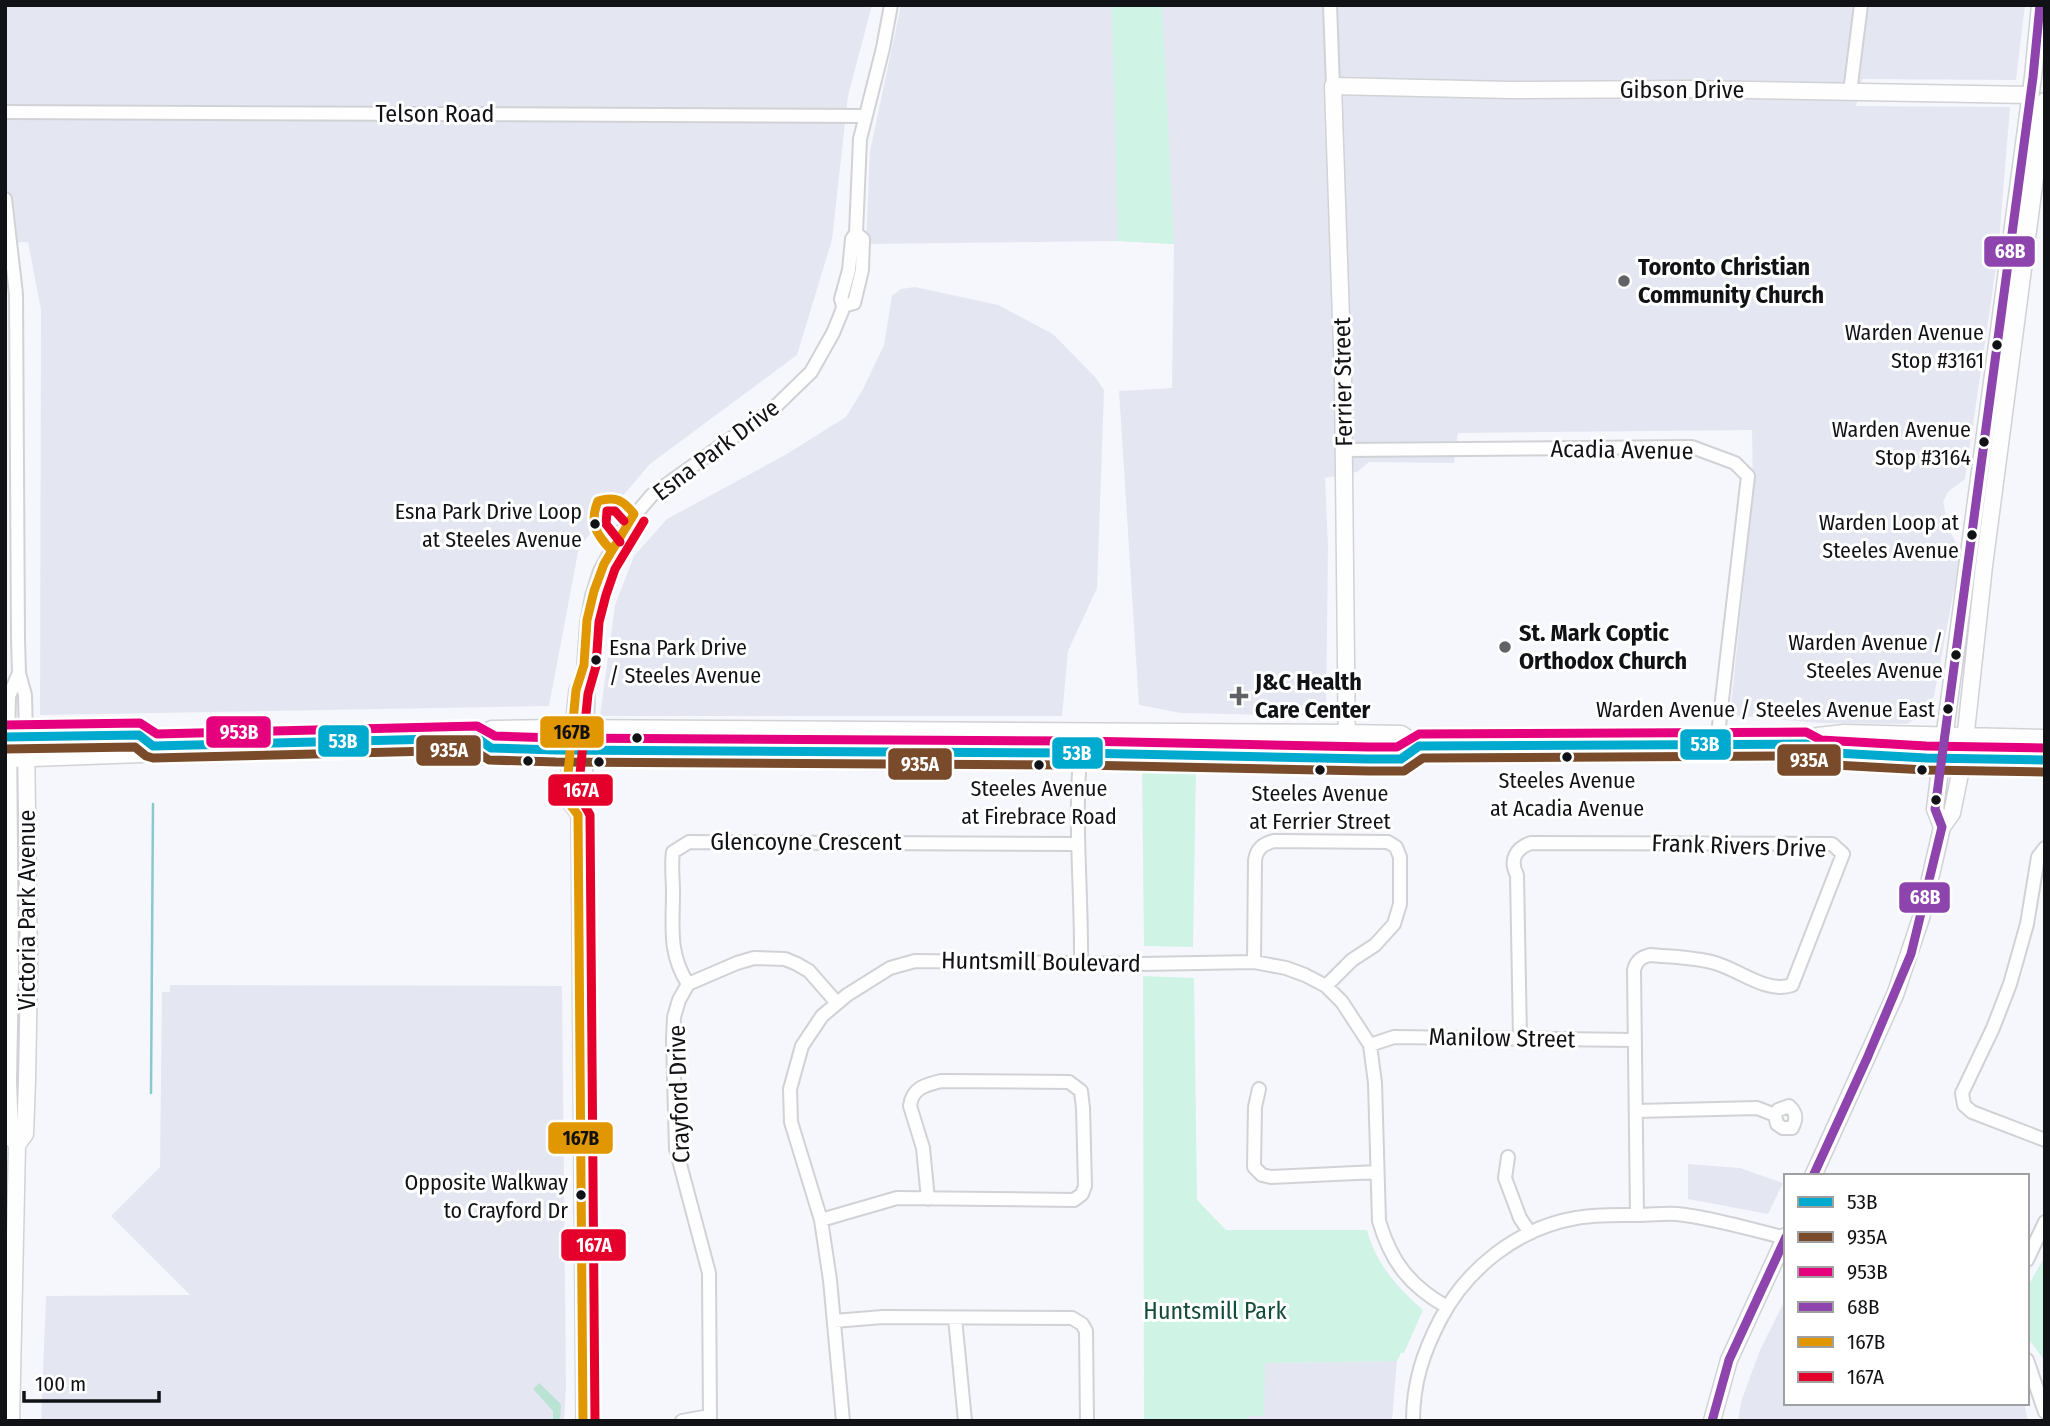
<svg xmlns="http://www.w3.org/2000/svg" width="2050" height="1426" font-family="'Fira Sans Condensed',sans-serif">
<style>
.built{fill:#e4e7f2}
.green{fill:#cff3e4}
.forest{fill:#bbe3d3}
.lines{fill:none;stroke-linecap:round;stroke-linejoin:round}
.stream{stroke:#89c8cf;stroke-width:2.5}
.minor-casing{stroke:#d1d2d6;stroke-width:16}
.major-casing{stroke:#d1d2d6;stroke-width:19}
.minor{stroke:#fefeff;stroke-width:12}
.major{stroke:#fefeff;stroke-width:16}
.bus-1-casing{stroke:#fff;stroke-width:14}
.bus-2-casing{stroke:#fff;stroke-width:14}
.bus-3-casing{stroke:#fff;stroke-width:14}
.bus-4-casing{stroke:#fff;stroke-width:14}
.bus-5-casing{stroke:#fff;stroke-width:14}
.bus-6-casing{stroke:#fff;stroke-width:14}
.bus-1{stroke:#00a9ce;stroke-width:9}
.bus-2{stroke:#7a4b2a;stroke-width:9}
.bus-3{stroke:#e5007d;stroke-width:9}
.bus-4{stroke:#8e44ad;stroke-width:9}
.bus-5{stroke:#e09702;stroke-width:9}
.bus-6{stroke:#e4002b;stroke-width:9}
.poi-dot{fill:#616266;stroke:#fff;stroke-width:2.5}
.bus-dot{fill:#111215;stroke:#fff;stroke-width:2.5}
.labels{text-anchor:middle;dominant-baseline:central;stroke-width:6;stroke-linejoin:round;paint-order:stroke}
.bus-label{font-size:22px;fill:#111215;stroke:#fff;text-anchor:end}
.street-label{font-size:24px;fill:#111215;stroke:#fff}
.poi-label{font-size:24px;font-weight:bold;fill:#111215;stroke:#fff;text-anchor:start}
.park-label{font-size:24px;fill:#134d37;stroke:#fff}
.line-badge{stroke:#fff;stroke-width:2.5}
.badge-label{font-size:19px;text-anchor:middle;font-weight:bold;fill:#fff}
.pale-badge-label{font-size:19px;text-anchor:middle;font-weight:bold;fill:#111}
</style>
<rect width="100%" height="100%" fill="#f6f7fc"/>
<path class="built" d="M 5,5 L 872,5 L 848,96 L 832,240 L 797,355 L 650,464 L 579,547 L 549,706 L 40,715 L 41,310 L 28,242 L 5,243 Z
M 901,5 L 2025,5 L 2016,80 L 1862,79 L 1856,106 L 2010,107 L 1998,254 L 1965,479 L 1948,492 L 1943,502 L 1949,529 L 1961,553 L 1934,696 L 1923,714 L 1907,724 L 1821,723 L 1730,715 L 1753,492 L 1752,430 L 1458,433 L 1454,463 L 1369,462 L 1357,472 L 1325,478 L 1328,547 L 1326,716 L 1181,713 L 1139,705 L 1119,391 L 1172,388 L 1174,244 L 1118,241 L 866,244 L 870,151 Z
M 915,287 L 998,305 L 1053,334 L 1095,377 L 1104,390 L 1097,588 L 1068,651 L 1062,716 L 600,716 L 615,605 L 634,556 L 667,519 L 785,455 L 846,417 L 863,389 L 884,345 L 892,296 L 901,289 Z
M 170,985 L 562,986 L 566,1387 L 564,1421 L 41,1421 L 46,1296 L 190,1295 L 111,1216 L 160,1167 L 162,992 L 170,992 Z
M 1688,1164 L 1740,1168 L 1783,1183 L 1768,1214 L 1688,1199 Z
M 1786,1298 L 1786,1403 L 2024,1403 L 2028,1421 L 1738,1421 L 1741,1402 L 1760,1350 Z
M 1397,1361 L 1392,1421 L 1248,1421 L 1248,1416 L 1264,1415 L 1264,1363 Z"/>
<path class="green" d="M 1112,5 L 1162,5 L 1174,244 L 1118,241 Z
M 1142,764 L 1196,768 L 1193,947 L 1144,946 Z
M 1143,976 L 1194,978 L 1197,1200 L 1226,1230 L 1367,1230 C 1376,1264 1397,1287 1423,1310 L 1404,1353 L 1401,1353 L 1397,1361 L 1265,1363 L 1264,1416 L 1248,1416 L 1248,1421 L 1144,1421 Z
M 2045,1256 L 2045,1361 L 2027,1337 L 2027,1288 Z"/>
<path class="forest" d="M 539,1383 L 561,1404 L 560,1421 L 553,1421 L 553,1411 L 533,1389 Z"/>
<g class="lines">
<path class="stream" d="M 151,1093 L 153,804"/>
<defs>
<path id="minor" d="M 1330,5 L 1333,86
M 1850,92 L 1861,5
M 5,112 L 865,116
M 5,199 L 16,294 L 18,639 L 19,673 L 25,695 L 26,736
M 843,306 L 854,303 L 862,270 L 863,239 L 856,233
M 1345,450 L 1692,447 L 1735,463 L 1748,476 L 1717,743
M 583,679 L 588,691 L 585,801 L 578,815 L 583,1421
M 8,737 L 9,696 L 19,673
M 578,815 L 569,803 L 568,774 L 572,728 L 576,690 L 583,679 L 587,623 L 592,596 L 600,571 L 623,529 L 652,495 L 774,408 L 811,372 L 833,333 L 842,311 L 843,306 L 841,299 L 849,270 L 852,239 L 856,233 L 860,139 L 883,48 L 891,5
M 2045,848 L 2038,857 L 2027,924 L 2010,984 L 1993,1028 L 1962,1093 L 1964,1105 L 1972,1112 L 2045,1140
M 1081,962 C 1082,885 1072,808 1083,731
M 1254,962 L 1255,860 C 1257,848 1263,844 1274,841 L 1388,842 L 1396,847 L 1400,857 L 1400,904 L 1394,924 L 1375,945 L 1352,960 L 1326,986
M 688,984 C 668,953 673,927 673,892 C 673,878 671,865 673,852 L 689,842 L 1077,844
M 1520,1038 L 1517,875 C 1509,860 1516,848 1531,843 L 1832,844 L 1843,854 L 1792,985 C 1767,994 1740,970 1715,963 C 1694,957 1671,957 1650,955 C 1641,957 1636,961 1634,970 L 1637,1215
M 1370,1045 L 1394,1037 L 1634,1040
M 1259,1089 L 1255,1107 L 1254,1167 L 1262,1175 L 1271,1177 L 1377,1172
M 1636,1111 L 1757,1108 L 1775,1115 L 1777,1124 L 1783,1128 L 1792,1128 C 1797,1119 1797,1113 1789,1106 L 1778,1110 L 1775,1115
M 1508,1157 L 1505,1178 L 1520,1218 L 1530,1233
M 821,1220 L 897,1198 L 1074,1200 L 1082,1194 L 1085,1186 L 1083,1108 L 1081,1091 L 1069,1082 L 941,1081 C 925,1085 912,1088 910,1106 L 923,1148 L 928,1199
M 2027,1260 L 2045,1222
M 955,1318 L 965,1421
M 834,1321 L 883,1317 L 1072,1318 L 1082,1324 L 1086,1331 L 1087,1421
M 2027,1360 L 2045,1412
M 682,1421 L 709,1416
M 710,1421 L 709,1273 L 676,1149 L 673,1040 L 674,1017 L 679,1000 L 688,984 L 737,963 L 754,958 L 785,959 L 797,964 L 809,971 L 837,1003
M 843,1421 L 830,1280 L 821,1220 L 791,1122 L 790,1089 L 802,1046 L 822,1016 L 847,995 L 890,968 L 915,961 L 1141,964 L 1254,962 L 1286,968 L 1305,975 L 1326,986 L 1342,1002 L 1370,1045 L 1375,1083 L 1379,1221 C 1391,1262 1410,1286 1447,1307
M 1413,1421 C 1413,1383 1423,1353 1440,1320 C 1467,1268 1518,1228 1576,1218 C 1597,1214 1618,1215 1639,1215 C 1652,1215 1664,1213 1677,1214 C 1713,1218 1750,1229 1786,1238"/>
<path id="major" d="M 16,736 L 139,735 L 153,746
M 8,737 L 10,970 L 8,1081 L 10,1135 L 17,1145
M 477,738 L 491,748 L 556,750 L 1080,753 L 1369,759 L 1401,759 L 1419,746
M 1806,744 L 1817,752 L 1926,758 L 2045,760
M 1347,758 L 1343,377 L 1333,86 L 1510,90 L 1689,89 L 2030,95
M 5,759 L 142,754 L 153,746 L 477,738 L 492,729 L 556,728 L 1347,733 L 1401,734 L 1419,746 L 1806,744 L 1818,736 L 1844,733 L 2045,738
M 1942,827 L 1935,809 L 1940,769 L 2033,77 L 2040,5
M 1813,1176 L 1895,995 L 1921,918 L 1942,827 L 1952,813 L 1963,759 L 1984,566 L 2045,101
M 11,1421 L 17,1145 L 25,1134 L 27,1081 L 29,968 L 26,736
M 1712,1421 L 1729,1360 L 1786,1236"/>
</defs>
<use href="#minor" class="minor-casing"/>
<use href="#major" class="major-casing"/>
<use href="#minor" class="minor"/>
<use href="#major" class="major"/>
<defs>
<path id="bus-1" d="M 5,737 L 139,735 L 153,746 L 477,738 L 491,748 L 556,750 L 1080,753 L 1369,759 L 1401,759 L 1419,746 L 1806,744 L 1817,752 L 1926,758 L 2045,760"/>
<path id="bus-2" d="M 5,749 L 135,747 L 146,756 L 153,758 L 473,750 L 489,760 L 556,762 L 1080,765 L 1369,771 L 1404,771 L 1423,758 L 1802,756 L 1816,764 L 1926,770 L 2045,772"/>
<path id="bus-3" d="M 5,725 L 140,723 L 157,734 L 477,726 L 495,736 L 556,738 L 1080,741 L 1369,747 L 1397,747 L 1419,734 L 1806,732 L 1821,740 L 1926,746 L 2045,748"/>
<path id="bus-4" d="M 1813,1176 L 1868,1056 L 1911,954 L 1942,827 L 1935,809 L 2033,77 L 2040,5
M 1712,1421 L 1729,1360 L 1786,1237"/>
<path id="bus-5" d="M 611,550 C 596,534 589,523 598,501 C 616,496 623,500 634,514
M 583,1421 L 578,815 L 569,803 L 568,774 L 576,690 L 584,665 L 587,620 L 594,591 L 604,564 L 634,514"/>
<path id="bus-6" d="M 620,542 L 606,524 L 607,511 L 615,511 L 624,521
M 595,1421 L 590,815 L 581,799 L 580,774 L 588,694 L 596,666 L 599,622 L 606,595 L 615,569 L 644,521"/>
</defs>
<use href="#bus-1" class="bus-1-casing"/>
<use href="#bus-2" class="bus-2-casing"/>
<use href="#bus-3" class="bus-3-casing"/>
<use href="#bus-4" class="bus-4-casing"/>
<use href="#bus-5" class="bus-5-casing"/>
<use href="#bus-6" class="bus-6-casing"/>
<use href="#bus-1" class="bus-1"/>
<use href="#bus-2" class="bus-2"/>
<use href="#bus-3" class="bus-3"/>
<use href="#bus-4" class="bus-4"/>
<use href="#bus-5" class="bus-5"/>
<use href="#bus-6" class="bus-6"/>
</g>
<g class="poi-dot">
<circle cx="1624" cy="281" r="7"/>
<circle cx="1505" cy="647" r="7"/>
<path d="M1235.5 685.5h7v7h7v7h-7v7h-7v-7h-7v-7h7z"/>
</g>
<g class="bus-dot">
<circle cx="1997" cy="345" r="6"/>
<circle cx="1984" cy="442" r="6"/>
<circle cx="595" cy="524" r="6"/>
<circle cx="1972" cy="535" r="6"/>
<circle cx="1956" cy="655" r="6"/>
<circle cx="596" cy="660" r="6"/>
<circle cx="1948" cy="709" r="6"/>
<circle cx="637" cy="738" r="6"/>
<circle cx="1567" cy="757" r="6"/>
<circle cx="528" cy="761" r="6"/>
<circle cx="599" cy="762" r="6"/>
<circle cx="1039" cy="765" r="6"/>
<circle cx="1320" cy="770" r="6"/>
<circle cx="1922" cy="770" r="6"/>
<circle cx="1936" cy="800" r="6"/>
<circle cx="581" cy="1195" r="6"/>
</g>
<g class="labels">
<g class="bus-label">
<text x="1984" y="332">Warden Avenue<tspan x="1984" dy="28">Stop #3161</tspan></text>
<text x="1971" y="429">Warden Avenue<tspan x="1971" dy="28">Stop #3164</tspan></text>
<text x="582" y="511">Esna Park Drive Loop<tspan x="582" dy="28">at Steeles Avenue</tspan></text>
<text x="1959" y="522">Warden Loop at<tspan x="1959" dy="28">Steeles Avenue</tspan></text>
<text x="1943" y="642">Warden Avenue /<tspan x="1943" dy="28">Steeles Avenue</tspan></text>
<text x="609" y="647" text-anchor="start">Esna Park Drive<tspan x="609" dy="28">/ Steeles Avenue</tspan></text>
<text x="1935" y="709">Warden Avenue / Steeles Avenue East</text>
<text x="1567" y="780" text-anchor="middle">Steeles Avenue<tspan x="1567" dy="28">at Acadia Avenue</tspan></text>
<text x="1039" y="788" text-anchor="middle">Steeles Avenue<tspan x="1039" dy="28">at Firebrace Road</tspan></text>
<text x="1320" y="793" text-anchor="middle">Steeles Avenue<tspan x="1320" dy="28">at Ferrier Street</tspan></text>
<text x="568" y="1182">Opposite Walkway<tspan x="568" dy="28">to Crayford Dr</tspan></text>
</g>
<g class="street-label">
<text x="1682" y="90">Gibson Drive</text>
<text x="435" y="114">Telson Road</text>
<text transform="translate(1343 382) rotate(-91)">Ferrier Street</text>
<text transform="translate(716 450) rotate(-37)">Esna Park Drive</text>
<text transform="translate(1622 450) rotate(1)">Acadia Avenue</text>
<text x="806" y="842">Glencoyne Crescent</text>
<text transform="translate(1739 846) rotate(2)">Frank Rivers Drive</text>
<text transform="translate(27 910) rotate(-90)">Victoria Park Avenue</text>
<text transform="translate(1041 962) rotate(1)">Huntsmill Boulevard</text>
<text transform="translate(1502 1038) rotate(1)">Manilow Street</text>
<text transform="translate(679 1094) rotate(-92)">Crayford Drive</text>
</g>
<g class="poi-label">
<text x="1638" y="267">Toronto Christian<tspan x="1638" dy="28">Community Church</tspan></text>
<text x="1519" y="633">St. Mark Coptic<tspan x="1519" dy="28">Orthodox Church</tspan></text>
<text x="1255" y="682">J&amp;C Health<tspan x="1255" dy="28">Care Center</tspan></text>
</g>
<g class="park-label">
<text x="1215" y="1311">Huntsmill Park</text>
</g>
</g>
<g class="line-badge">
<rect x="1983" y="235" width="53" height="33" rx="7" fill="#8e44ad"/>
<rect x="205" y="715" width="67" height="34" rx="7" fill="#e5007d"/>
<rect x="539" y="715" width="66" height="34" rx="7" fill="#e09702"/>
<rect x="317" y="724" width="53" height="34" rx="7" fill="#00a9ce"/>
<rect x="1679" y="728" width="53" height="33" rx="7" fill="#00a9ce"/>
<rect x="415" y="734" width="67" height="33" rx="7" fill="#7a4b2a"/>
<rect x="1051" y="736" width="53" height="34" rx="7" fill="#00a9ce"/>
<rect x="1776" y="743" width="66" height="34" rx="7" fill="#7a4b2a"/>
<rect x="887" y="747" width="66" height="34" rx="7" fill="#7a4b2a"/>
<rect x="547" y="773" width="67" height="34" rx="7" fill="#e4002b"/>
<rect x="1898" y="881" width="53" height="33" rx="7" fill="#8e44ad"/>
<rect x="547" y="1121" width="67" height="34" rx="7" fill="#e09702"/>
<rect x="560" y="1228" width="67" height="34" rx="7" fill="#e4002b"/>
</g>
<g class="badge-label">
<text x="2010" y="258">68B</text>
<text x="239" y="739">953B</text>
<text x="343" y="748">53B</text>
<text x="1705" y="751">53B</text>
<text x="449" y="757">935A</text>
<text x="1077" y="760">53B</text>
<text x="1809" y="767">935A</text>
<text x="920" y="771">935A</text>
<text x="581" y="797">167A</text>
<text x="1925" y="904">68B</text>
<text x="594" y="1252">167A</text>
</g>
<g class="pale-badge-label">
<text x="572" y="739">167B</text>
<text x="581" y="1145">167B</text>
</g>
<rect width="2050" height="1426" fill="none" stroke="#111215" stroke-width="14"/>
<rect x="1784" y="1174" width="245" height="231" fill="#ffffff" stroke="#a0a0a1" stroke-width="2"/>
<rect x="1798" y="1197" width="35" height="10" fill="#00a9ce" stroke="#a0a0a1" stroke-width="2"/>
<text x="1847" y="1209" font-size="21" fill="#111215">53B</text>
<rect x="1798" y="1232" width="35" height="10" fill="#7a4b2a" stroke="#a0a0a1" stroke-width="2"/>
<text x="1847" y="1244" font-size="21" fill="#111215">935A</text>
<rect x="1798" y="1267" width="35" height="10" fill="#e5007d" stroke="#a0a0a1" stroke-width="2"/>
<text x="1847" y="1279" font-size="21" fill="#111215">953B</text>
<rect x="1798" y="1302" width="35" height="10" fill="#8e44ad" stroke="#a0a0a1" stroke-width="2"/>
<text x="1847" y="1314" font-size="21" fill="#111215">68B</text>
<rect x="1798" y="1337" width="35" height="10" fill="#e09702" stroke="#a0a0a1" stroke-width="2"/>
<text x="1847" y="1349" font-size="21" fill="#111215">167B</text>
<rect x="1798" y="1372" width="35" height="10" fill="#e4002b" stroke="#a0a0a1" stroke-width="2"/>
<text x="1847" y="1384" font-size="21" fill="#111215">167A</text>
<path d="M24 1391v10h135v-10" fill="none" stroke="#111215" stroke-width="3.5"/>
<text x="35" y="1391" font-size="21" fill="#111215" stroke="#ffffff" stroke-width="5" paint-order="stroke">100 m</text>
</svg>
